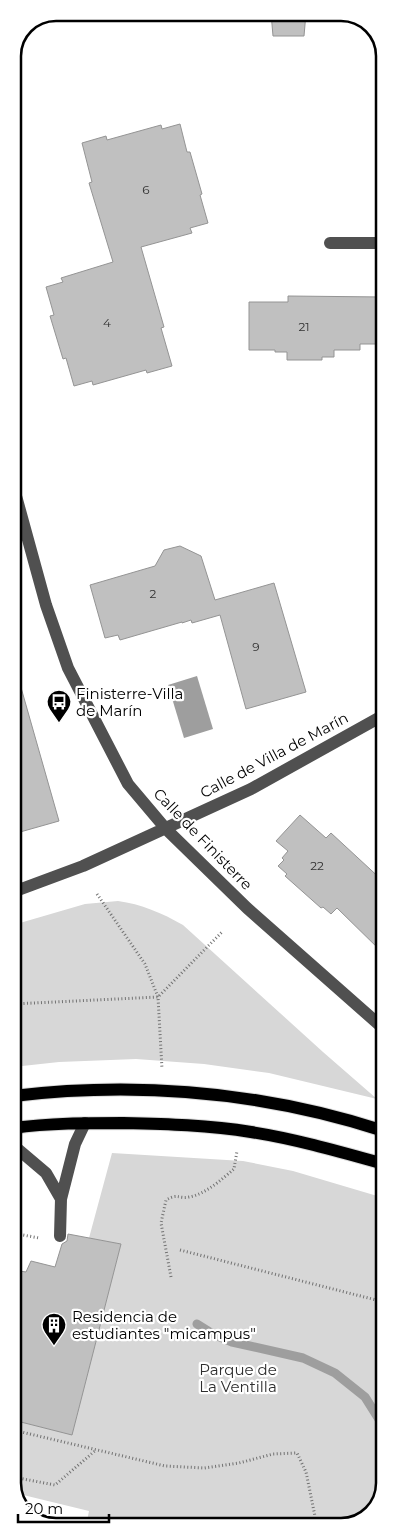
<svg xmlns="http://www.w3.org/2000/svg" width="397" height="1539" font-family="Montserrat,sans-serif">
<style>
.green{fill:#d7d7d7}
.water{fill:#9e9e9e}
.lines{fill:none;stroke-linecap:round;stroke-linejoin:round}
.stream{stroke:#9e9e9e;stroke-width:9}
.building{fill:#c0c0c0;stroke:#949494}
.major-casing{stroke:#dbdbdb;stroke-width:14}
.path{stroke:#727272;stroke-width:3;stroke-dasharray:1 2.5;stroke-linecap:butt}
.minor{stroke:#505050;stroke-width:12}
.major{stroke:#000;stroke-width:12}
.labels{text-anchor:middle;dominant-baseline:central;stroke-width:4.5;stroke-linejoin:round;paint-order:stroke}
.number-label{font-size:12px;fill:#303030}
.poi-label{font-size:15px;fill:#000;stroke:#fff;text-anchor:start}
.street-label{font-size:15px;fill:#000;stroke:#fff}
.park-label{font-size:15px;fill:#2e2e2e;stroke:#fff}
.rim{fill:none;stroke:#000;stroke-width:2.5}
</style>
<rect width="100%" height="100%" fill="#fff"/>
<path class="green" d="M 118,901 C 141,904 162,913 183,925 L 323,1052 L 377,1099 L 269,1073 L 204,1064 L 136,1059 L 59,1062 L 13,1067 L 13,925 L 85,904 Z
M 112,1153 L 243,1161 L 293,1171 L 384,1198 L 384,1483 L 374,1511 L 349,1526 L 86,1526 L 89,1511 L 15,1493 L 13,1491 L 13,1420 L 72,1434 L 121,1244 L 89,1238 Z"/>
<path class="water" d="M 197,676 L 213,729 L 184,738 L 168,685 Z"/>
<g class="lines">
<path class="stream" d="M 197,1324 L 213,1334 L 232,1342 L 303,1358 L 335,1373 L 365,1397 L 382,1424"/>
</g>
<path class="building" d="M 271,13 L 306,13 L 304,36 L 273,36 Z
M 180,124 L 187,152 L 190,152 L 202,194 L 200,195 L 208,223 L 190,228 L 192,233 L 141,247 L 164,327 L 161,328 L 172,366 L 147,373 L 146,370 L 93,385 L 92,381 L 74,386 L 66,358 L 63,359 L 50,316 L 54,315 L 46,287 L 63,282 L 61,278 L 113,262 L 89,183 L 92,182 L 82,143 L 106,136 L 107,140 L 161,125 L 162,129 Z
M 288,296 L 384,297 L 384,344 L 360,344 L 360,350 L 334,350 L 334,357 L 322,357 L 322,360 L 287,360 L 287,352 L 275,352 L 275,350 L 249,350 L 249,302 L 288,302 Z
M 180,546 L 201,556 L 215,600 L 274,583 L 306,692 L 246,709 L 220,615 L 192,623 L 191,620 L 182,623 L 182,622 L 120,640 L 118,635 L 105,638 L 90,585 L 155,566 L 164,550 Z
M 20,684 L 59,821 L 13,834 L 13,685 Z
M 300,815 L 326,838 L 331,833 L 384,882 L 384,954 L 337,908 L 331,914 L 323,907 L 321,908 L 285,876 L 287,874 L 278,866 L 284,860 L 282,858 L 288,851 L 276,841 Z
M 68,1234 L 121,1244 L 72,1435 L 13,1420 L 13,1270 L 26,1272 L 31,1261 L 55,1267 L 62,1244 L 67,1241 Z"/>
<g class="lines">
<defs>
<path id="major" d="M 13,1096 C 139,1081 263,1092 384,1131
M 13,1128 C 50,1123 86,1123 123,1123 C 166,1124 209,1125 251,1132 C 296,1139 341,1152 384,1164"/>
</defs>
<use href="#major" class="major-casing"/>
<path class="path" d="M 97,894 L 145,964 L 158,997 L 162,1069
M 13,1004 L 158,997 L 222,932
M 13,1227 L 18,1234 L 39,1238
M 180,1250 L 384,1302
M 171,1277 L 161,1223 L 166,1200 C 178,1193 178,1199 189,1197 C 206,1194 222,1179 234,1169 L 237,1151
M 13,1430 L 165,1466 L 204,1468 L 239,1463 L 273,1454 L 297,1453 L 306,1472 L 317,1526
M 13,1470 L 18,1478 L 55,1485 L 96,1450"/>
<path class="minor" d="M 330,243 L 384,243
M 13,485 L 46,605 L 68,668 L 128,784 L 166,829 L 247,908 L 384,1029
M 13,892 L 83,866 L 251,789 L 384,715
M 13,1145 L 46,1173 L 61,1199
M 60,1236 L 61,1199 L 75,1144 L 85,1123"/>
<use href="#major" class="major"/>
</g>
<defs>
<symbol id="bus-pin" viewBox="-11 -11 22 30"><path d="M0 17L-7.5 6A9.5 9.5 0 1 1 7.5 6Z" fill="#000" stroke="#fff"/><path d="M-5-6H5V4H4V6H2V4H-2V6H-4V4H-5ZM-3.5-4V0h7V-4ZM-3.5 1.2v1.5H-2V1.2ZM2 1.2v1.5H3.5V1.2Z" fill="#fff"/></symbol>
<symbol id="building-pin" viewBox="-11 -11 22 30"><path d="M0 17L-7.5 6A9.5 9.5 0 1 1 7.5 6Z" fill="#000" stroke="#fff"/><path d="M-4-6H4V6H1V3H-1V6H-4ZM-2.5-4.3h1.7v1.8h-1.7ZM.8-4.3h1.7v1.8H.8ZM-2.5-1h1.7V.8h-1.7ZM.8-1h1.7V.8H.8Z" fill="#fff"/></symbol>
</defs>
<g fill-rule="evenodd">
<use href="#bus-pin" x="45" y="688" width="28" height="38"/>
<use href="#building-pin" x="40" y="1311" width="28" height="38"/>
</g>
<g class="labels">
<g class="number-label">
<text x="146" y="189">6</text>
<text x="107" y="322">4</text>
<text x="304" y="326">21</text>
<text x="153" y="593">2</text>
<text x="256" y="646">9</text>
<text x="317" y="865">22</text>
</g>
<g class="poi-label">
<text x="76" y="693">Finisterre-Villa<tspan x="76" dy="17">de Marín</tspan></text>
<text x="72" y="1316">Residencia de<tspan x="72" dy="17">estudiantes "micampus"</tspan></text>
</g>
<g class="street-label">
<text transform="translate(274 755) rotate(-28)">Calle de Villa de Marín</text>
<text transform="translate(203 839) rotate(46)">Calle de Finisterre</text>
</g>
<g class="park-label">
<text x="238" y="1369">Parque de<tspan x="238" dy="17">La Ventilla</tspan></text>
</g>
</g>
<path d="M0 0H397V1539H0ZM56 21H341A35 35 0 0 1 376 56V1483A35 35 0 0 1 341 1518H56A35 35 0 0 1 21 1483V56A35 35 0 0 1 56 21Z" fill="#fff" fill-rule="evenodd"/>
<path class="rim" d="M56 21H341A35 35 0 0 1 376 56V1483A35 35 0 0 1 341 1518H56A35 35 0 0 1 21 1483V56A35 35 0 0 1 56 21Z"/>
<path d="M18 1514v8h91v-8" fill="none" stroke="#000000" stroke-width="2.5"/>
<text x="25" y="1514" font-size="15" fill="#000000" stroke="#ffffff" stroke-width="4" paint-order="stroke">20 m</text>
</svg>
